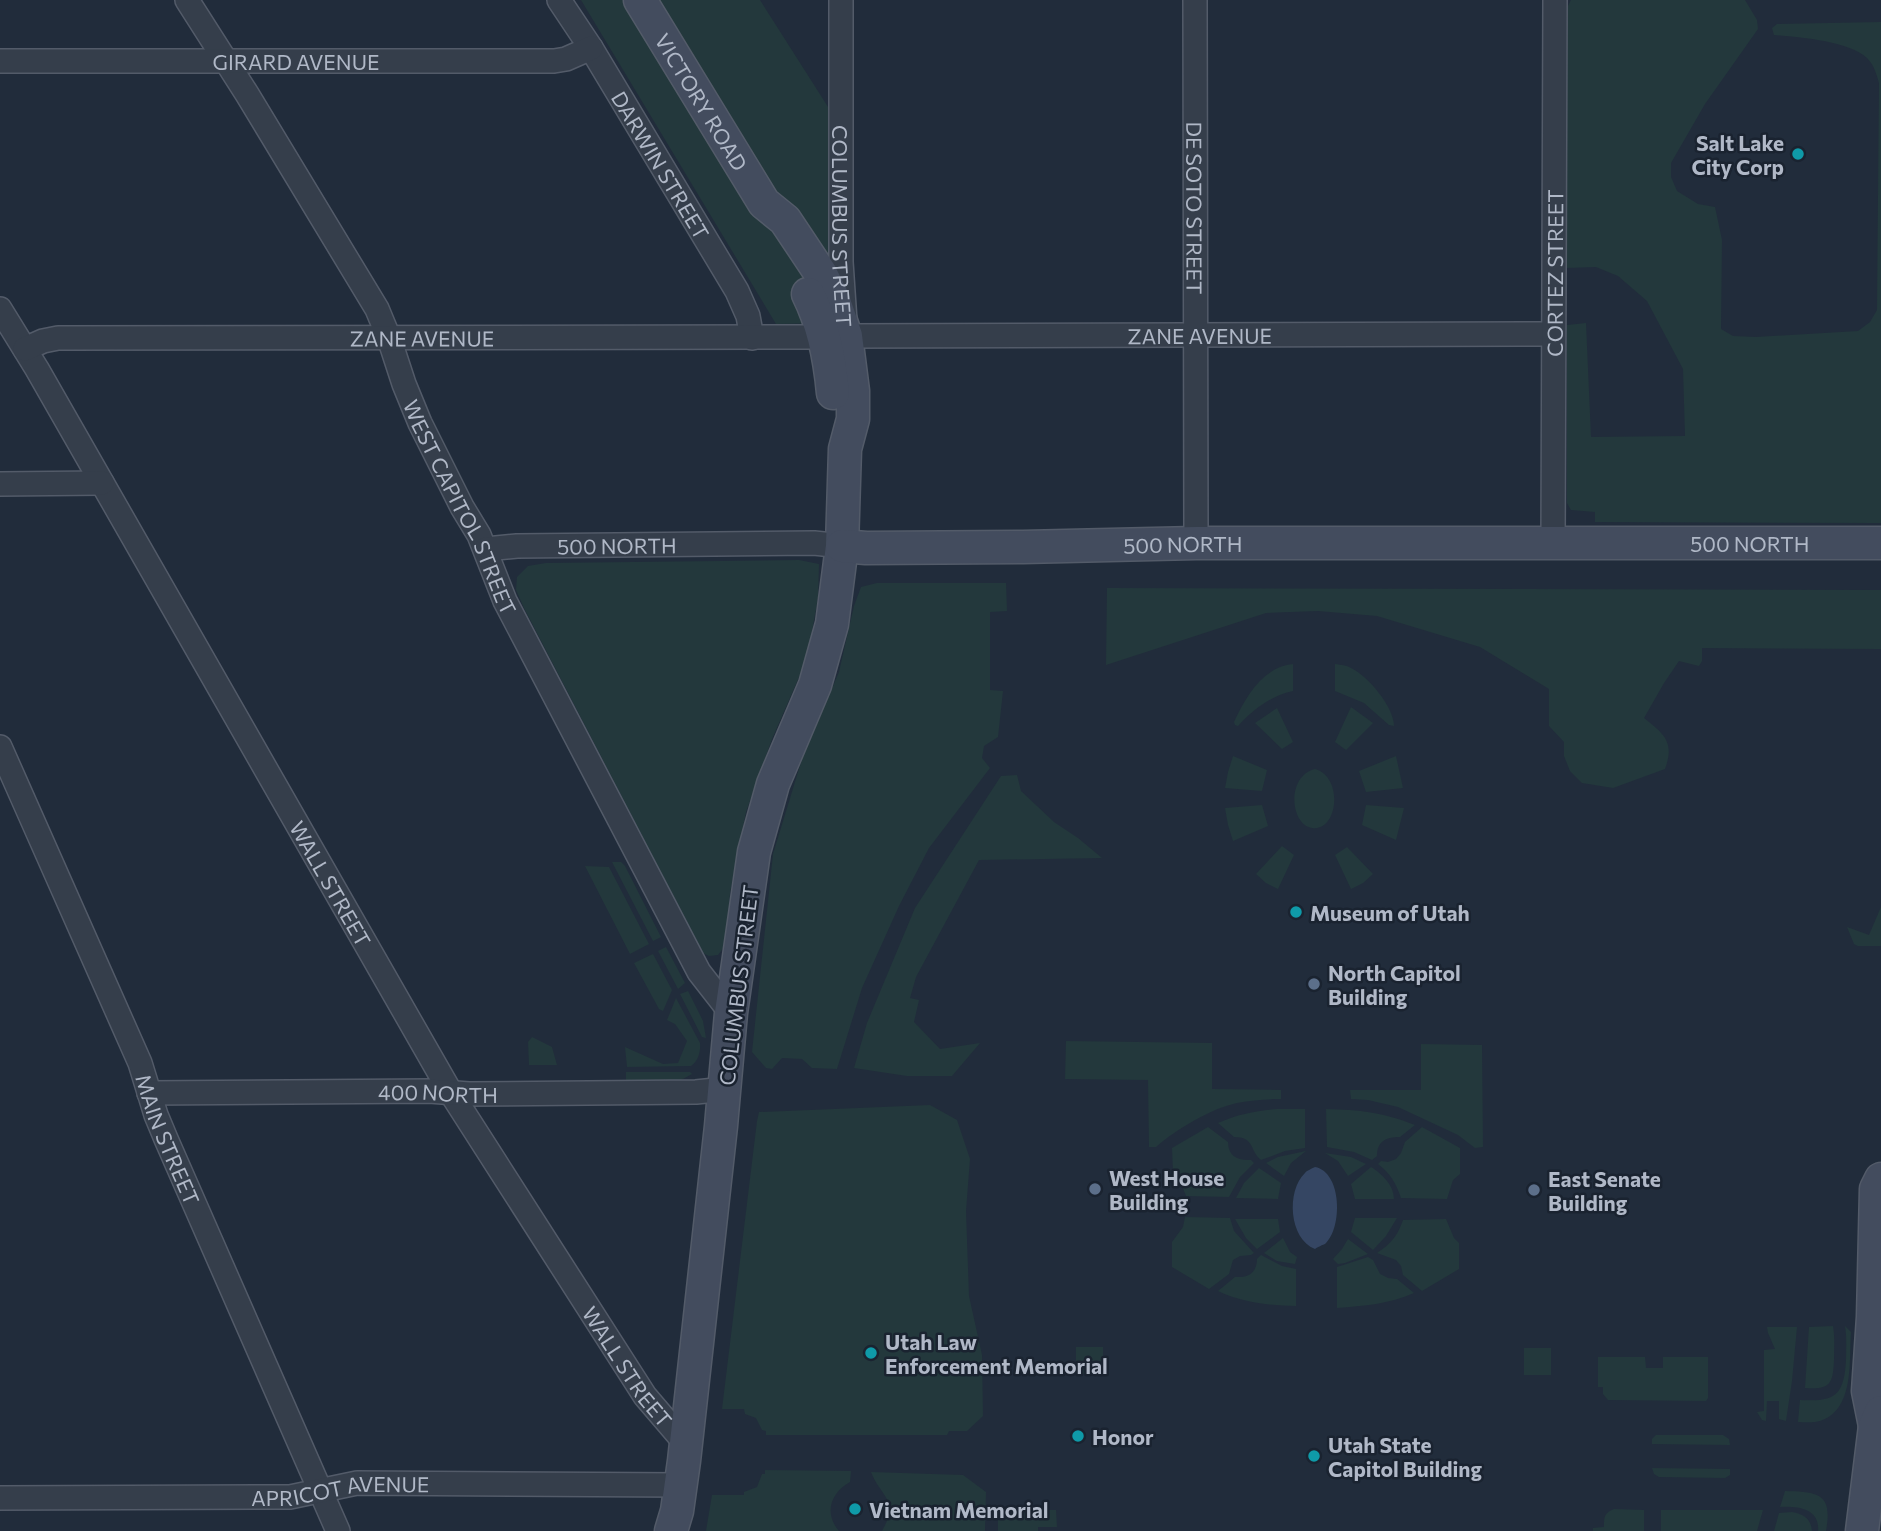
<svg xmlns="http://www.w3.org/2000/svg" width="1881" height="1531" font-family="Commissioner,sans-serif">
<style>
.green{fill:#23383c}
.water{fill:#354663}
.lines{fill:none;stroke-linecap:round;stroke-linejoin:round}
.street-casing{stroke:#535b69;stroke-width:26}
.secondary-casing{stroke:#535b69;stroke-width:35}
.street{stroke:#353e4b;stroke-width:23}
.secondary{stroke:#434c5e;stroke-width:32}
.culture-dot{fill:#0f9aa8;stroke:#1a2330;stroke-width:2.5}
.service-dot{fill:#5c6f8a;stroke:#1a2330;stroke-width:2.5}
.labels{text-anchor:middle;dominant-baseline:central;stroke-width:5;stroke-linejoin:round;paint-order:stroke}
.street-label{font-size:21px;fill:#b0b8c7;stroke:#1a2330}
.poi-label{font-size:21px;font-weight:bold;fill:#b0b8c7;stroke:#1a2330;text-anchor:start}
</style>
<rect width="100%" height="100%" fill="#212c3b"/>
<path class="green" d="M 581,0 L 760,0 L 830,110 L 830,323 L 776,324 Z
M 1571,0 L 1745,0 L 1757,20 L 1758,29 L 1705,104 L 1671,163 L 1671,177 L 1677,191 L 1698,204 L 1715,207 L 1722,240 L 1721,329 L 1733,336 L 1756,337 L 1858,331 L 1870,322 L 1877,310 L 1879,83 C 1876,73 1874,65 1867,58 C 1849,41 1798,37 1774,35 L 1772,28 L 1777,24 L 1881,22 L 1881,523 L 1595,522 L 1595,512 L 1571,510 L 1567,503 L 1567,325 L 1586,323 L 1591,437 L 1685,436 L 1683,369 L 1647,301 L 1618,276 L 1596,267 L 1566,268 L 1566,10 Z
M 799,560 L 819,564 L 818,598 L 807,659 L 772,739 L 746,812 L 730,893 L 727,943 L 718,955 L 709,956 L 703,953 L 524,608 L 516,590 L 517,577 L 528,566 L 546,563 Z
M 877,583 L 1006,583 L 1007,611 L 990,612 L 990,690 L 1003,691 L 998,737 L 984,746 L 982,758 L 990,768 L 929,848 L 899,906 L 862,988 L 837,1069 L 812,1068 L 802,1059 L 782,1058 L 772,1069 L 766,1068 L 752,1052 L 773,854 L 802,759 L 839,672 L 854,606 L 861,587 Z
M 1107,588 L 1881,590 L 1881,649 L 1702,648 L 1702,661 L 1699,666 L 1679,661 L 1664,683 L 1644,718 C 1664,734 1675,742 1665,769 L 1613,788 L 1582,783 L 1570,771 L 1564,756 L 1564,742 L 1549,726 L 1549,689 L 1480,647 L 1377,616 L 1318,611 L 1266,613 L 1106,665 Z
M 1293,664 L 1293,691 C 1271,696 1253,709 1238,726 L 1235,725 L 1234,722 C 1246,696 1263,667 1293,664 Z
M 1335,664 C 1341,665 1346,665 1351,668 C 1368,676 1394,707 1394,726 L 1389,725 L 1364,703 L 1335,691 Z
M 1351,707 L 1373,723 L 1346,750 L 1335,742 Z
M 1277,708 L 1293,742 L 1282,749 L 1255,723 Z
M 1233,756 L 1267,770 L 1262,791 L 1225,788 L 1228,772 Z
M 1396,756 L 1403,788 L 1366,792 L 1359,771 Z
M 1315,769 C 1344,777 1338,832 1312,828 C 1290,825 1286,776 1315,769 Z
M 1017,775 L 1021,791 L 1054,822 L 1078,838 L 1102,858 L 979,860 L 916,977 L 910,998 L 919,1000 L 914,1022 L 940,1049 L 980,1043 L 952,1076 L 907,1076 L 854,1068 L 867,1023 L 915,908 L 1001,776 Z
M 1262,805 L 1268,826 L 1233,841 L 1228,825 L 1225,808 Z
M 1366,805 L 1404,808 L 1396,840 L 1362,825 Z
M 1282,846 L 1294,855 L 1278,889 L 1266,883 L 1256,874 Z
M 1347,847 L 1373,874 L 1363,883 L 1351,889 L 1335,855 Z
M 612,862 L 621,862 L 625,866 L 661,937 L 653,941 Z
M 585,866 L 609,867 L 649,944 L 630,954 Z
M 1881,907 L 1881,946 L 1858,946 L 1854,944 L 1847,927 L 1869,935 Z
M 666,947 L 685,983 L 678,989 L 658,951 Z
M 653,954 L 672,990 L 663,1011 L 659,1009 L 634,963 Z
M 688,991 L 703,1021 L 706,1038 L 702,1037 L 680,994 Z
M 676,998 L 700,1043 C 701,1051 698,1062 691,1066 L 627,1067 L 625,1047 L 663,1064 L 678,1063 L 687,1041 L 675,1024 L 667,1020 Z
M 532,1037 L 552,1047 L 557,1065 L 529,1065 L 528,1042 Z
M 1066,1041 L 1212,1043 L 1212,1089 L 1281,1090 L 1281,1099 C 1266,1099 1252,1100 1237,1103 C 1212,1108 1175,1130 1156,1147 L 1149,1147 L 1148,1080 L 1065,1079 Z
M 1421,1044 L 1482,1045 L 1483,1147 L 1475,1148 L 1458,1135 L 1398,1107 L 1368,1100 L 1351,1099 L 1350,1090 L 1421,1090 Z
M 626,1072 L 690,1072 L 692,1074 L 681,1080 L 626,1080 Z
M 930,1105 L 957,1120 L 970,1159 L 966,1211 L 969,1296 L 982,1355 L 983,1416 L 967,1431 L 949,1431 L 947,1435 L 766,1435 L 766,1431 L 762,1430 L 756,1418 L 745,1414 L 744,1409 L 722,1409 L 757,1121 L 759,1112 Z
M 1277,1109 L 1305,1109 L 1305,1148 L 1285,1151 L 1261,1160 C 1249,1150 1255,1137 1234,1137 L 1218,1123 C 1238,1114 1256,1111 1277,1109 Z
M 1326,1109 C 1360,1110 1382,1112 1415,1125 L 1400,1137 C 1385,1137 1377,1142 1377,1156 L 1372,1160 L 1354,1152 L 1327,1147 Z
M 1208,1127 L 1228,1142 C 1228,1156 1238,1161 1251,1160 L 1254,1163 L 1240,1177 L 1229,1197 L 1186,1196 L 1179,1178 L 1173,1173 L 1172,1148 Z
M 1422,1127 L 1460,1148 L 1460,1174 L 1453,1180 L 1447,1199 L 1401,1198 C 1396,1183 1390,1173 1378,1164 L 1381,1161 L 1388,1162 L 1396,1159 L 1401,1153 L 1405,1142 Z
M 1306,1151 L 1291,1163 L 1284,1176 L 1266,1163 L 1278,1157 Z
M 1325,1153 L 1351,1157 L 1366,1164 L 1348,1176 L 1338,1161 Z
M 1371,1167 C 1382,1174 1394,1185 1394,1199 L 1355,1199 L 1351,1184 Z
M 1259,1168 L 1281,1183 L 1278,1199 L 1236,1198 L 1244,1183 Z
M 1185,1217 L 1230,1218 L 1234,1231 L 1254,1253 L 1251,1255 L 1240,1256 L 1233,1260 L 1229,1274 L 1209,1289 L 1172,1267 L 1172,1242 L 1183,1227 Z
M 1355,1218 L 1397,1218 L 1386,1236 L 1373,1250 L 1351,1232 Z
M 1235,1219 L 1278,1219 L 1280,1232 L 1257,1249 L 1246,1238 Z
M 1446,1219 L 1454,1238 L 1459,1243 L 1459,1269 L 1422,1291 L 1403,1275 L 1401,1266 L 1396,1260 L 1377,1253 C 1391,1244 1398,1235 1403,1220 Z
M 1283,1238 L 1290,1252 L 1297,1257 L 1295,1264 L 1277,1261 L 1264,1253 Z
M 1348,1239 L 1368,1254 L 1345,1263 L 1338,1264 L 1333,1259 L 1342,1249 Z
M 1261,1255 L 1282,1266 L 1296,1269 L 1296,1306 C 1268,1305 1243,1303 1218,1291 L 1235,1277 C 1248,1278 1257,1273 1257,1259 Z
M 1368,1257 L 1373,1260 L 1380,1274 L 1388,1278 L 1397,1279 L 1414,1293 C 1389,1304 1364,1306 1337,1308 L 1337,1267 Z
M 1833,1326 C 1835,1338 1834,1348 1834,1360 C 1833,1383 1831,1390 1805,1388 L 1809,1327 Z
M 1845,1326 L 1851,1332 C 1849,1360 1855,1410 1820,1421 C 1813,1423 1805,1422 1798,1422 L 1800,1400 C 1835,1402 1844,1396 1846,1360 C 1846,1349 1847,1338 1845,1326 Z
M 1767,1327 L 1797,1327 L 1792,1381 L 1786,1421 L 1779,1419 L 1779,1401 L 1767,1401 L 1766,1421 L 1762,1420 L 1757,1412 L 1764,1411 L 1764,1350 L 1775,1349 L 1768,1333 Z
M 1076,1347 L 1103,1347 L 1103,1374 L 1076,1374 Z
M 1524,1348 L 1551,1348 L 1551,1375 L 1524,1375 Z
M 1598,1357 L 1645,1357 L 1646,1368 L 1663,1368 L 1663,1357 L 1708,1357 L 1708,1398 L 1706,1401 L 1608,1400 L 1603,1394 L 1603,1387 L 1598,1387 Z
M 1656,1435 L 1723,1435 L 1729,1439 L 1730,1445 L 1652,1444 L 1652,1439 Z
M 1652,1468 L 1730,1469 L 1730,1475 L 1725,1478 L 1659,1477 L 1654,1474 Z
M 765,1470 L 851,1471 L 850,1482 C 830,1493 824,1514 839,1531 L 706,1531 L 712,1495 L 744,1495 L 744,1492 L 757,1487 L 762,1474 L 765,1474 Z
M 871,1472 L 963,1475 L 986,1492 L 985,1531 L 882,1531 C 900,1499 881,1498 871,1472 Z
M 1785,1491 C 1818,1492 1833,1493 1826,1531 L 1818,1531 C 1820,1508 1797,1506 1780,1507 Z
M 1614,1509 L 1644,1510 L 1644,1531 L 1593,1531 L 1593,1528 L 1604,1527 C 1604,1517 1604,1513 1614,1509 Z
M 1004,1510 L 1056,1510 L 1057,1527 L 1038,1527 L 1038,1531 L 998,1531 L 998,1519 Z
M 1661,1510 L 1763,1510 L 1757,1531 L 1661,1531 Z
M 1792,1512 C 1804,1514 1811,1519 1812,1531 L 1774,1531 L 1779,1513 Z"/>
<path class="water" d="M 1315,1167 C 1342,1172 1343,1228 1325,1244 C 1324,1244 1316,1248 1315,1249 C 1289,1239 1286,1191 1305,1173 C 1306,1171 1313,1168 1315,1167 Z"/>
<g class="lines">
<defs>
<g id="street">
<path id="s1" d="M 187,0 L 247,94 L 377,309 L 389,338 L 404,384 L 420,423 L 462,507 L 479,535 L 505,601 L 699,972 L 731,1013"/>
<path id="s2" d="M 559,0 L 591,48 L 737,291 L 748,316 L 752,338"/>
<path id="s3" d="M 841,0 L 841,262 L 846,336 L 1553,334"/>
<path id="s4" d="M 1195,0 L 1196,543"/>
<path id="s5" d="M 0,61 L 554,61 L 566,59 L 591,48"/>
<path id="s6" d="M 0,309 L 37,369 L 451,1093 L 645,1396 L 686,1444"/>
<path id="s7" d="M 25,349 L 43,341 L 58,338 L 823,337"/>
<path d="M 0,484 L 102,483"/>
<path id="s8" d="M 1553,544 L 1555,0"/>
<path id="s9" d="M 486,549 L 517,546 L 814,543 L 842,546"/>
<path id="s10" d="M 0,747 L 140,1063 L 156,1115 L 166,1139 L 338,1531"/>
<path id="s11" d="M 149,1093 L 429,1091 L 469,1094 L 696,1092 L 725,1089"/>
<path id="s12" d="M 0,1498 L 290,1497 L 357,1483 L 681,1485"/>
</g>
<g id="secondary">
<path id="s13" d="M 640,0 L 764,203 L 785,220 L 821,274 L 833,298 L 846,336 L 853,391 L 853,419 L 845,449 L 842,546 L 832,624 L 815,685 L 773,784 L 754,852 L 731,1013 L 721,1126 L 684,1461 L 677,1511 L 671,1531"/>
<path d="M 808,294 C 823,324 830,360 833,393"/>
<path id="s14" d="M 842,546 L 866,548 L 1023,547 L 1196,543 L 1881,543"/>
<path d="M 1875,1426 L 1868,1391 L 1873,1317 L 1876,1189 L 1881,1179"/>
<path d="M 1862,1531 L 1875,1426 L 1881,1412"/>
</g>
</defs>
<use href="#street" class="street-casing"/>
<use href="#secondary" class="secondary-casing"/>
<use href="#street" class="street"/>
<use href="#secondary" class="secondary"/>
</g>
<g class="culture-dot">
<circle cx="1798" cy="154" r="7"/>
<circle cx="1296" cy="912" r="7"/>
<circle cx="871" cy="1353" r="7"/>
<circle cx="1078" cy="1436" r="7"/>
<circle cx="1314" cy="1456" r="7"/>
<circle cx="855" cy="1509" r="7"/>
</g>
<g class="service-dot">
<circle cx="1314" cy="984" r="7"/>
<circle cx="1095" cy="1189" r="7"/>
<circle cx="1534" cy="1190" r="7"/>
</g>
<g class="labels">
<g class="street-label">
<text stroke="none"><textPath href="#s5" startOffset="296">GIRARD AVENUE</textPath></text>
<text stroke="none"><textPath href="#s13" startOffset="119">VICTORY ROAD</textPath></text>
<text stroke="none"><textPath href="#s2" startOffset="194">DARWIN STREET</textPath></text>
<text stroke="none"><textPath href="#s4" startOffset="208">DE SOTO STREET</textPath></text>
<text stroke="none"><textPath href="#s3" startOffset="226">COLUMBUS STREET</textPath></text>
<text stroke="none"><textPath href="#s8" startOffset="271">CORTEZ STREET</textPath></text>
<text stroke="none"><textPath href="#s3" startOffset="690">ZANE AVENUE</textPath></text>
<text stroke="none"><textPath href="#s7" startOffset="399">ZANE AVENUE</textPath></text>
<text stroke="none"><textPath href="#s1" startOffset="578">WEST CAPITOL STREET</textPath></text>
<text stroke="none"><textPath href="#s14" startOffset="341">500 NORTH</textPath></text>
<text stroke="none"><textPath href="#s14" startOffset="908">500 NORTH</textPath></text>
<text stroke="none"><textPath href="#s9" startOffset="131">500 NORTH</textPath></text>
<text stroke="none"><textPath href="#s6" startOffset="663">WALL STREET</textPath></text>
<text transform="translate(738 985) rotate(-83)">COLUMBUS STREET</text>
<text stroke="none"><textPath href="#s11" startOffset="289">400 NORTH</textPath></text>
<text stroke="none"><textPath href="#s10" startOffset="427">MAIN STREET</textPath></text>
<text stroke="none"><textPath href="#s6" startOffset="1230">WALL STREET</textPath></text>
<text stroke="none"><textPath href="#s12" startOffset="341">APRICOT AVENUE</textPath></text>
</g>
<g class="poi-label">
<text x="1784" y="142" text-anchor="end">Salt Lake<tspan x="1784" dy="24">City Corp</tspan></text>
<text x="1310" y="912">Museum of Utah</text>
<text x="1328" y="972">North Capitol<tspan x="1328" dy="24">Building</tspan></text>
<text x="1109" y="1177">West House<tspan x="1109" dy="24">Building</tspan></text>
<text x="1548" y="1178">East Senate<tspan x="1548" dy="24">Building</tspan></text>
<text x="885" y="1341">Utah Law<tspan x="885" dy="24">Enforcement Memorial</tspan></text>
<text x="1092" y="1436">Honor</text>
<text x="1328" y="1444">Utah State<tspan x="1328" dy="24">Capitol Building</tspan></text>
<text x="869" y="1509">Vietnam Memorial</text>
</g>
</g>
</svg>
